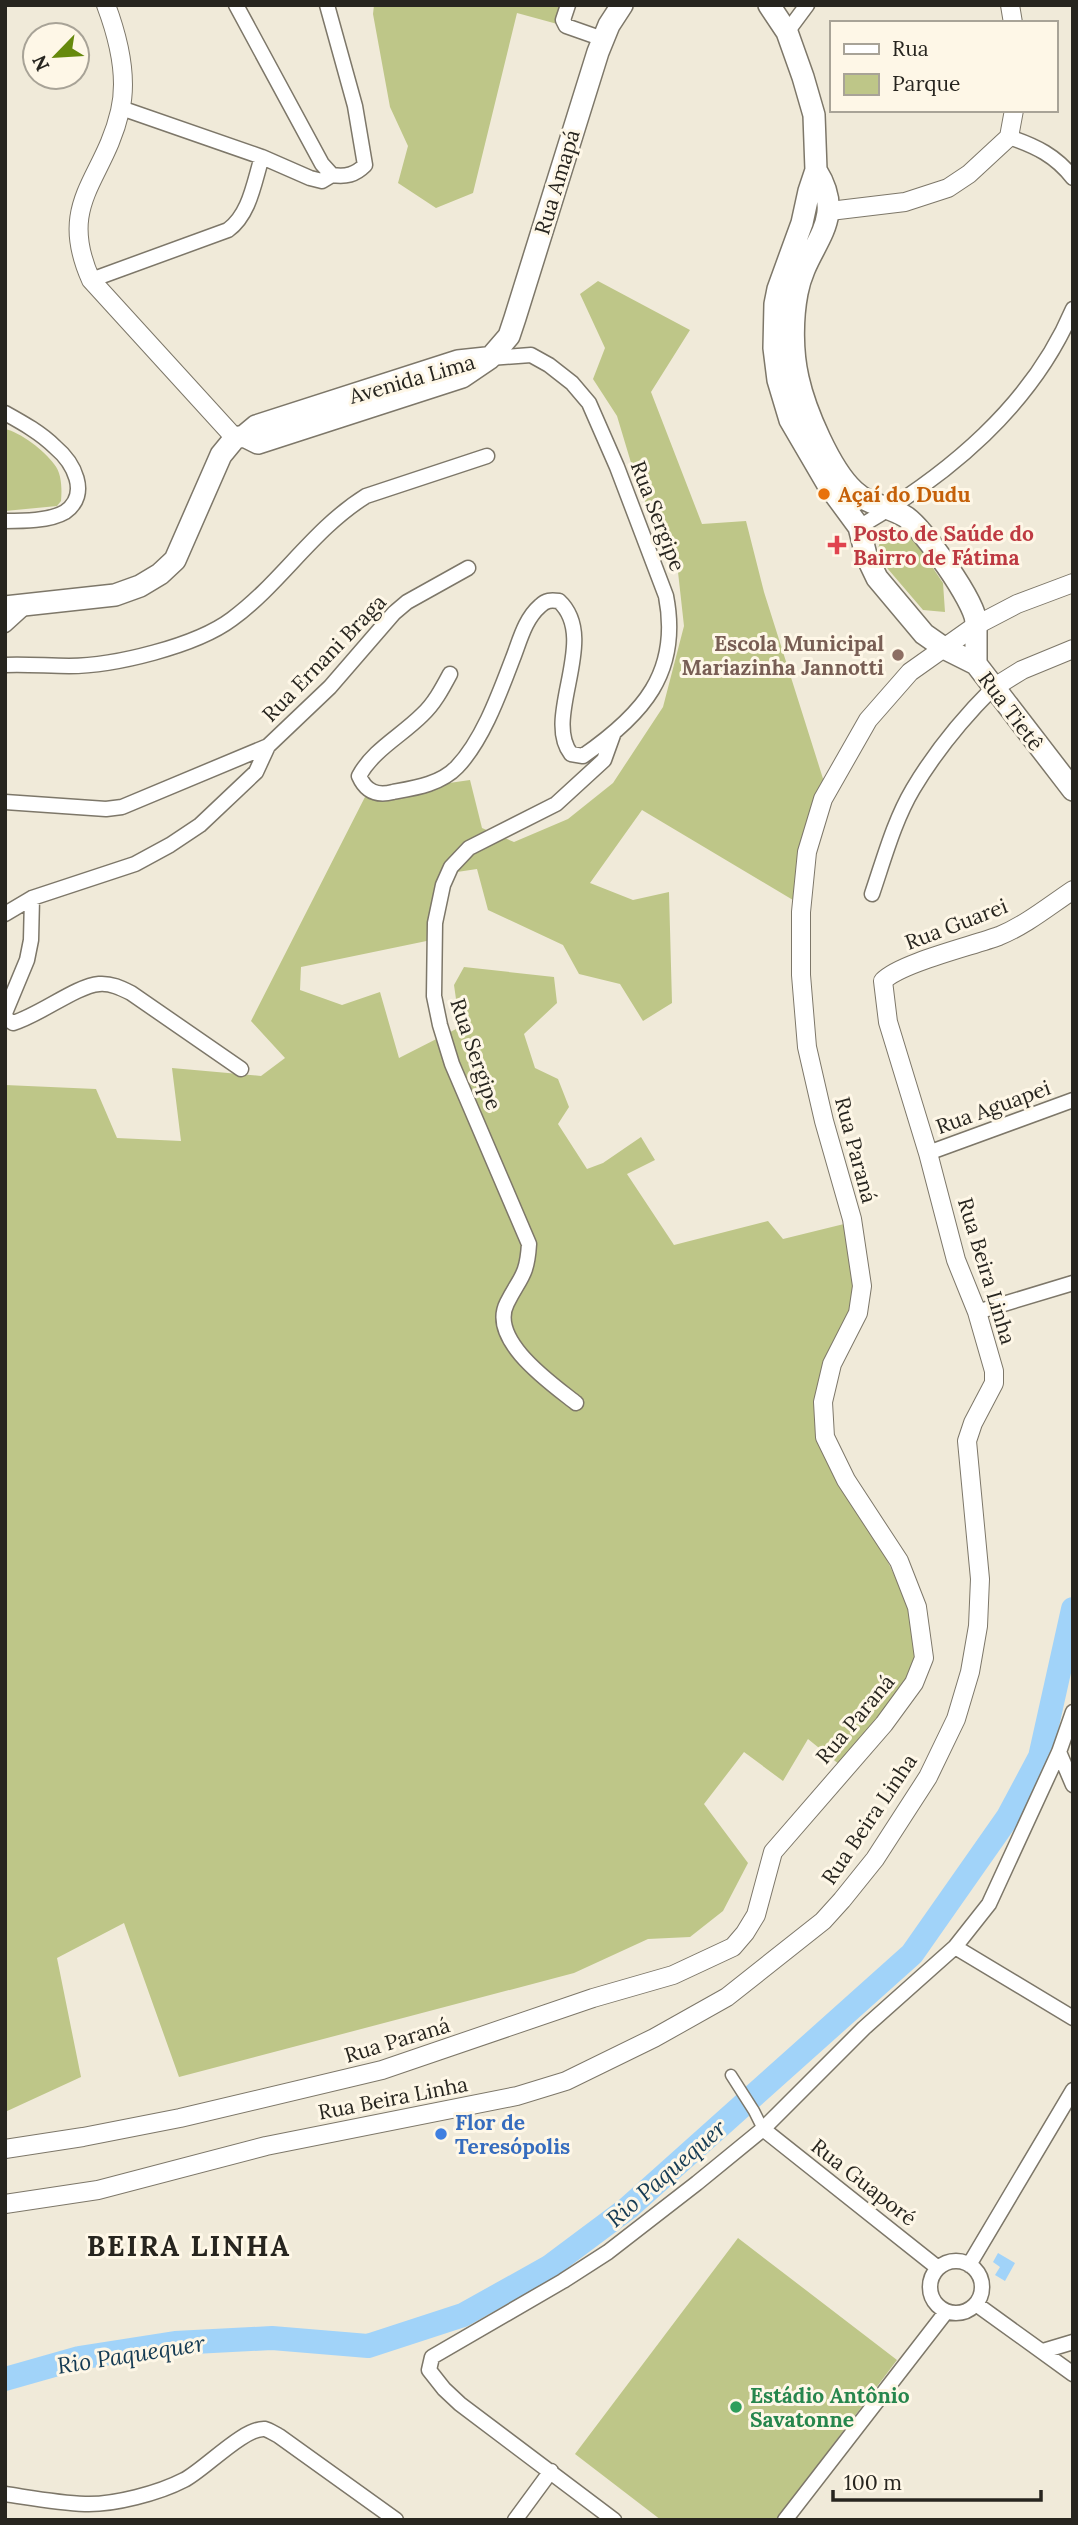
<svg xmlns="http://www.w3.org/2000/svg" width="1078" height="2525" font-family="Lora,serif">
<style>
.green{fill:#bec688}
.water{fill:#a1d3f9}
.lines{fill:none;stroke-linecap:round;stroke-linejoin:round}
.river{stroke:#a1d3f9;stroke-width:24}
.pedestrian-casing{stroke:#7d7769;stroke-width:13}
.minor-casing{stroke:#7d7769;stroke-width:17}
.tertiary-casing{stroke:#7d7769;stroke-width:20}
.secondary-casing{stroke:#7d7769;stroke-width:24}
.pedestrian{stroke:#fff;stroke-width:10}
.minor{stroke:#fff;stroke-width:14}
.tertiary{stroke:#fff;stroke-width:18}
.secondary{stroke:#fff;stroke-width:21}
.food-dot{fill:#e8710a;stroke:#fef7e7;stroke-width:2.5}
.health-dot{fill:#e0444e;stroke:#fef7e7;stroke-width:2.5}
.education-dot{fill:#8d6e63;stroke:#fef7e7;stroke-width:2.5}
.shop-dot{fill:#3f7fe0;stroke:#fef7e7;stroke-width:2.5}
.leisure-dot{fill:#2e9e5b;stroke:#fef7e7;stroke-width:2.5}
.labels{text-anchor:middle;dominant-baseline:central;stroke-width:6;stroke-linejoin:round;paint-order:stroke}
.street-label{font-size:21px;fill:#27251f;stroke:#fef7e7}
.food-label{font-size:21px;font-weight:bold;fill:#c56008;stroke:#fef7e7;text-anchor:start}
.health-label{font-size:21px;font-weight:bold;fill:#be3a42;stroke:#fef7e7;text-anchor:start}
.education-label{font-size:21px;font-weight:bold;fill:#785e54;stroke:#fef7e7;text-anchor:end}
.shop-label{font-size:21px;font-weight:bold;fill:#366cbe;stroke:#fef7e7;text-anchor:start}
.leisure-label{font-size:21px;font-weight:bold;fill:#27864d;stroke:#fef7e7;text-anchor:start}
.water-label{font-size:23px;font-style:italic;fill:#143a53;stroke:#fef7e7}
.district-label{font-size:28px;font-weight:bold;letter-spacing:2px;fill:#27251f;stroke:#fef7e7}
</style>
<rect width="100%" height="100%" fill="#f0ead9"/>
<path class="green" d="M 374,5 L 569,5 L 561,25 L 517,13 L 473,193 L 436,208 L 398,183 L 408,146 L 390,107 L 373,14 Z
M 598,281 L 690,330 L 651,392 L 702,524 L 746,521 L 764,592 L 825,785 L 798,903 L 642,810 L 590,883 L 633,900 L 669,892 L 672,1003 L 643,1021 L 620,984 L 579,974 L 563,945 L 488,910 L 477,869 L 457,872 L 448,892 L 441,938 L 301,967 L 300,990 L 342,1005 L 380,992 L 399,1058 L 460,1027 L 454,985 L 464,967 L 554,977 L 557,1003 L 524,1034 L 535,1068 L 558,1079 L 569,1107 L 558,1124 L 587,1169 L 603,1163 L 641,1137 L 655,1160 L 627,1174 L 674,1245 L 768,1221 L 783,1239 L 844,1224 L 857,1288 L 829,1404 L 831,1440 L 909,1607 L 919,1639 L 913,1671 L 840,1765 L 808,1739 L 783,1781 L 744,1752 L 704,1804 L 748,1863 L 723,1911 L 690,1937 L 648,1939 L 574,1973 L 179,2077 L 124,1923 L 57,1958 L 81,2077 L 5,2112 L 5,1085 L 96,1089 L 117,1138 L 181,1141 L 172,1068 L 261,1076 L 285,1058 L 251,1021 L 366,795 L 470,780 L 482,828 L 514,842 L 568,819 L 613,783 L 663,707 L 684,626 L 678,572 L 653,523 L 632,466 L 617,416 L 593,379 L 605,348 L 580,294 Z
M 5,429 C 20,432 45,451 54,464 C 62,473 62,490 61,501 L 57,506 L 5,511 Z
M 907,529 L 943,583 L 945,612 L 923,610 L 876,555 L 882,536 L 892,530 Z
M 738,2238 L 897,2360 L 776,2520 L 661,2520 L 575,2454 Z"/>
<path class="water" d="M 998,2253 L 1015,2263 L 1005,2281 L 995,2275 L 1000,2267 L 993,2262 Z"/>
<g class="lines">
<path class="river" d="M 5,2379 L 79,2358 L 175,2343 L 272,2338 L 368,2346 L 463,2315 L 549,2267 L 628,2208 L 912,1954 L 1008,1817 L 1040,1757 L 1073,1609"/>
<defs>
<path id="pedestrian" d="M 731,2075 L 754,2111 L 763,2129"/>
<path id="minor" d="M 236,5 L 322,164 L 332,175 C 346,177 355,175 365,165 L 355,106 L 327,5
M 568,5 L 563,20 L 566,26 L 603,39
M 787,32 L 807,5
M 121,108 L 262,157 L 310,178 L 322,181 L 332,175
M 1009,137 C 1036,146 1056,156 1073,178
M 91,280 L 228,230 C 250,214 254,182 262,157
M 5,413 C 23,423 41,433 55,447 C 73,462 91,494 65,512 C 50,521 22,521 5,521
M 859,527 C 948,475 1032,406 1073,309
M 5,625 L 27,605
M 5,665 C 27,664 48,666 69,666 C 114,666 196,646 232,619 C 281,583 313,529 366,496 L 487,456
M 450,674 C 442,689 434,704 422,715 C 401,736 373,750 359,776 C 366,792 377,796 393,792 C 415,788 441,784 457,767 C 483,740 500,692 513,658 C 520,640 525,619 540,606 C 546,600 551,600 559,601 C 600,639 542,717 571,754 L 583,756 C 642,715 681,673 666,596 L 617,467 L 589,403 L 572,383 L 549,365 L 531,355 L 490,358
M 5,802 L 106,809 L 122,807 L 268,746 L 330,687 L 394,613 L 407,602 L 468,568
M 872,894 C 884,859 894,821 913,789 C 935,752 962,719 993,688
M 5,914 L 32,898 L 135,864 L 170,845 L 200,825 L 256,772 L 268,746
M 5,1013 L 27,960 L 31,940 L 32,898
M 5,1014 L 7,1019 L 13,1023 C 40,1015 76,986 99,984 C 111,983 121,988 131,993 L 241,1069
M 928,1153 L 1073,1100
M 977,1312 L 1073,1283
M 576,1403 C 552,1384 488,1340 507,1303 C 520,1277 527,1277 529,1244 L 452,1064 L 440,1025 L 434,996 L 435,923 L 443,885 L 451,867 L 469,848 L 556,804 L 604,760 L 613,735
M 1059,1752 L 1073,1785
M 955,1947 L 1073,2018
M 763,2129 L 938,2268
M930 2287a26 26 0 1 1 52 0a26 26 0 1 1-52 0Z
M 969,2265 L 1073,2090
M 976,2304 L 1073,2374
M 1043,2351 L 1073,2342
M 5,2494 C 32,2498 59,2503 85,2504 C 114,2505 159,2493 184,2480 C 204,2470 244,2427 265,2429 C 269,2430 275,2434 279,2436 L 396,2520
M 515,2520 L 551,2471
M 614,2520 L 460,2404 L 444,2389 L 429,2370 L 432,2357 L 563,2281 L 608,2252 L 697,2183 L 763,2129 L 864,2028 L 955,1947 L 989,1904 L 1059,1752 L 1073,1712
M 785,2520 L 946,2312"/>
<path id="tertiary" d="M 106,5 C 118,37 128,78 120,111 C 104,181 56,202 91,280 L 235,438
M 1010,5 L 1013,23
M 830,211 L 905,202 L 948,188 L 969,174 L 1009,137 L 1014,110
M 993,688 L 1022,670 L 1073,649
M 5,2149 L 83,2137 L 180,2118 L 382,2070 L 593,1998 L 673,1975 L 733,1947 L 745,1933 L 756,1915 L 773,1852 L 884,1724 L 914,1683 L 924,1658 L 917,1607 L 899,1561 L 846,1480 L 825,1437 L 823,1402 L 832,1364 L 858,1313 L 862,1286 L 852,1219 L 824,1121 L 807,1047 L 801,975 L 801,912 L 807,852 L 823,799 L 868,720 L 910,672 L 975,626 L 1017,604 L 1073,583
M 5,2204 L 98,2190 L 266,2146 L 517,2096 L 566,2081 L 654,2038 L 727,1997 L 823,1921 L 842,1900 L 875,1859 L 928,1777 L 956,1719 L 970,1672 L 978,1626 L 980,1579 L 967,1441 L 973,1423 L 994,1383 L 994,1371 L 977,1312 L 956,1260 L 928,1153 L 888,1022 L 883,981 C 900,963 972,946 999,936 C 1026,925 1049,906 1073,890"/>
<path id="secondary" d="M 769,5 L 787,32 L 803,77 L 814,115 L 816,170 L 809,191 L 802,223 L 778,289 L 775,304 L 774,348 L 778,380 L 790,420 L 828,485 L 859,527 L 866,555 L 877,578 L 924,634 L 944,648 L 976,664 L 1073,790
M 816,170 C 849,223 806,243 797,293 C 792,319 792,352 798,378 C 805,410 830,469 854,491 C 870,506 889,506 906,517 C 923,529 975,601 976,622 C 976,636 976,650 976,664
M 244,436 L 258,443 L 462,377 L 490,358 L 509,336 L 515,318 L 598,52 L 609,25 L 622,5
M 5,607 L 115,595 L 140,586 L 160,574 L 175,560 L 221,455 L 235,438 L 244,436 L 256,426 L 458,361 L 486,358"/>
</defs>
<use href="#pedestrian" class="pedestrian-casing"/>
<use href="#minor" class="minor-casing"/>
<use href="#tertiary" class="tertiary-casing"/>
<use href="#secondary" class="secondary-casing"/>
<use href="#pedestrian" class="pedestrian"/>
<use href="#minor" class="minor"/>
<use href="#tertiary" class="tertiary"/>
<use href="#secondary" class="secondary"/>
</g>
<circle class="food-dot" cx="824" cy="494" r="7"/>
<path class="health-dot" d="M833.5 534.5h7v7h7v7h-7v7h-7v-7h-7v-7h7z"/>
<circle class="education-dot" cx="898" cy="655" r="7"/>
<circle class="shop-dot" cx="441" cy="2134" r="7"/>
<circle class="leisure-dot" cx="736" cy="2407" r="7"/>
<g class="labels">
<g class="street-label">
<text transform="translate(557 182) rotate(-73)">Rua Amapá</text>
<text transform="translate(412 379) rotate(-16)">Avenida Lima</text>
<text transform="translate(658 516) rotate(69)">Rua Sergipe</text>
<text transform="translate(324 658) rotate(-46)">Rua Ernani Braga</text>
<text transform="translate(1011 711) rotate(53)">Rua Tietê</text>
<text transform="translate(956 924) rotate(-21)">Rua Guarei</text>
<text transform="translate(476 1054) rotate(71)">Rua Sergipe</text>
<text transform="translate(993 1107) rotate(-20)">Rua Aguapei</text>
<text transform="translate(856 1150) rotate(75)">Rua Paraná</text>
<text transform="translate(987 1271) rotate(73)">Rua Beira Linha</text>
<text transform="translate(855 1719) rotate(-50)">Rua Paraná</text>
<text transform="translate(869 1819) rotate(-56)">Rua Beira Linha</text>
<text transform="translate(397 2040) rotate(-17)">Rua Paraná</text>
<text transform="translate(393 2098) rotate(-11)">Rua Beira Linha</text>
<text transform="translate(864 2182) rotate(38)">Rua Guaporé</text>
</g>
<g class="food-label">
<text x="838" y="494">Açaí do Dudu</text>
</g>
<g class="health-label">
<text x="853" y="533">Posto de Saúde do<tspan x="853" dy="24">Bairro de Fátima</tspan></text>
</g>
<g class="education-label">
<text x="884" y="643">Escola Municipal<tspan x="884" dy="24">Mariazinha Jannotti</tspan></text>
</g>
<g class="shop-label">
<text x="455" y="2122">Flor de<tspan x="455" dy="24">Teresópolis</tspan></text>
</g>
<g class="leisure-label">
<text x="750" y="2395">Estádio Antônio<tspan x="750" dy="24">Savatonne</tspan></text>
</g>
<g class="water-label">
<text transform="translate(666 2173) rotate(-41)">Rio Paquequer</text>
<text transform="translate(131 2354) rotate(-9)">Rio Paquequer</text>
</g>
<g class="district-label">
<text x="189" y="2246">BEIRA LINHA</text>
</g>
</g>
<rect width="1078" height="2525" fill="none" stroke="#27251f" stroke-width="14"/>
<rect x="830" y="21" width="228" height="91" fill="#fef7e7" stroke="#a8a397" stroke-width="2"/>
<rect x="844" y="44" width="35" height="10" fill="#ffffff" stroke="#a8a397" stroke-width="2"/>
<text x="892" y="56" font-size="21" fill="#27251f">Rua</text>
<rect x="844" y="74" width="35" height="21" fill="#bec688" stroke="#a8a397" stroke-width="2"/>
<text x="892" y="91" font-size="21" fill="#27251f">Parque</text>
<g transform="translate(56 56) rotate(245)"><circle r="33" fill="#fef7e7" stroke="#a8a397" stroke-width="2"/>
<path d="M0-5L12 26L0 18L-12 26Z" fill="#66890c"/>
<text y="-10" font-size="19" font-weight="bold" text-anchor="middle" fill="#27251f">N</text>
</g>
<path d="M833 2490v10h208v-10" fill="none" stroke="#27251f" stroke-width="3.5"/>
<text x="844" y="2490" font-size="21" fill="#27251f" stroke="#fef7e7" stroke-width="5" paint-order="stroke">100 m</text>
</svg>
